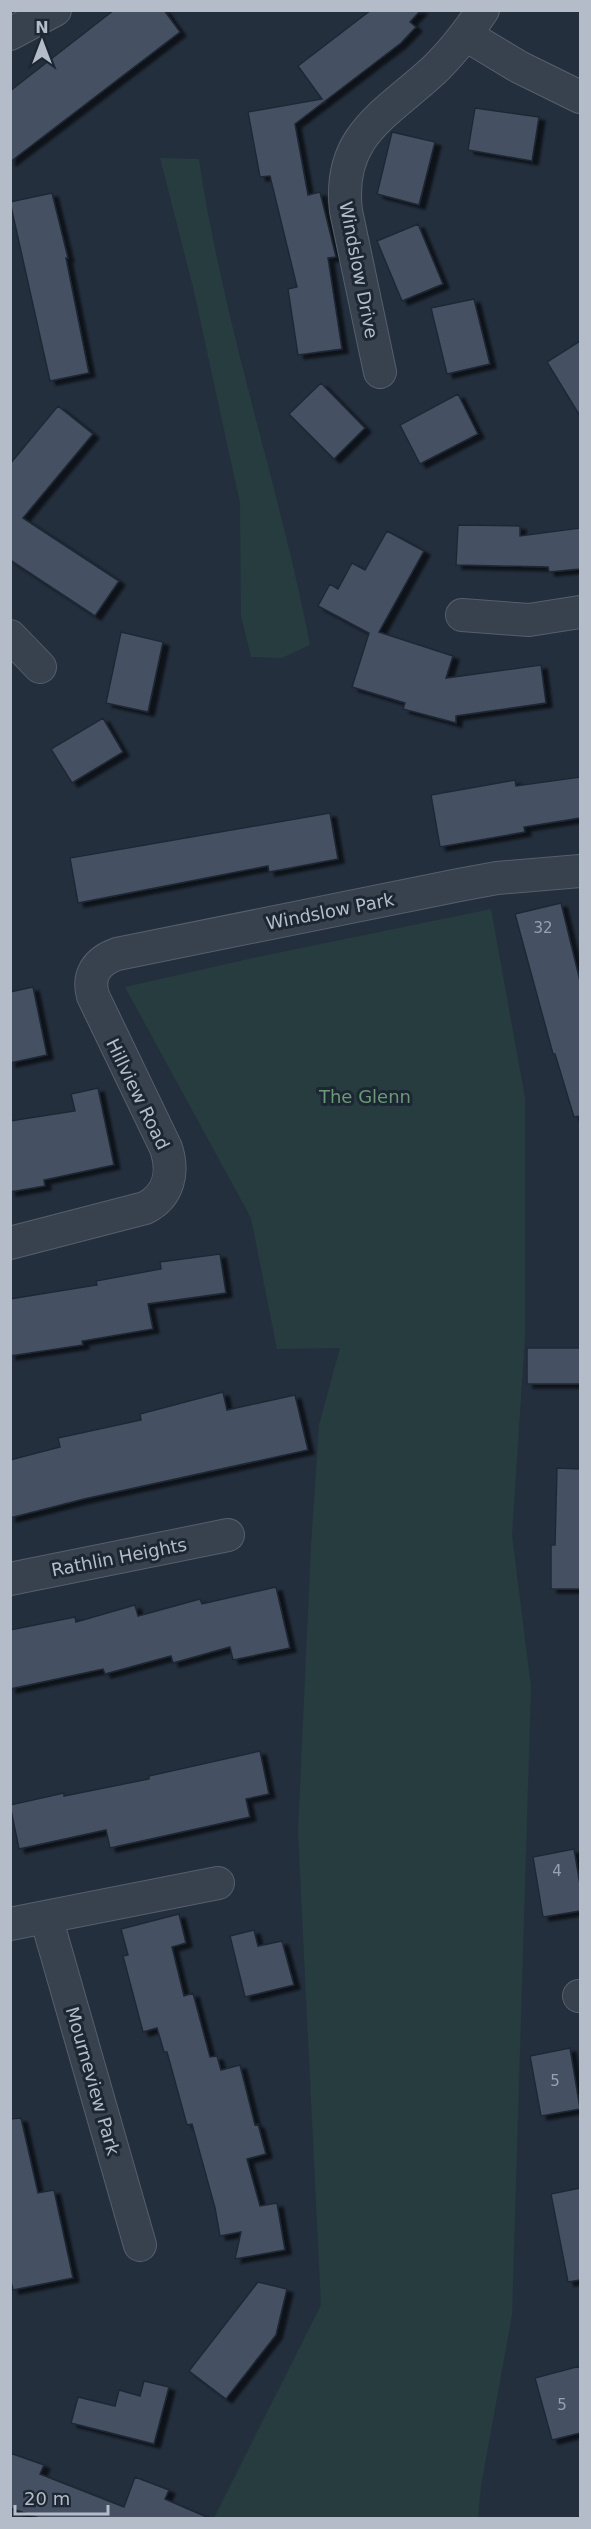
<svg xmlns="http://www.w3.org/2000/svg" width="591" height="2529" font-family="'DejaVu Sans',sans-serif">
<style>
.green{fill:#263c3f}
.building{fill:#455162;stroke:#1f2835;stroke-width:1.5;filter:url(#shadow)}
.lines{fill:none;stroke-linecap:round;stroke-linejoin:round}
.street-casing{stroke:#565f6c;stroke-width:34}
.street{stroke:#38414e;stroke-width:32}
.labels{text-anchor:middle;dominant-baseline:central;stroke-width:6;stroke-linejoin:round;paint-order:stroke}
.number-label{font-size:15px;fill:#98a1af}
.street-label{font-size:18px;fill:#b4bcc9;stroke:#1d2633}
.park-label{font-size:18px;fill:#6b9a76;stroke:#1d2633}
</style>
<defs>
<filter id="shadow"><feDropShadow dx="6" dy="4" stdDeviation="1.5" flood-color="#0009"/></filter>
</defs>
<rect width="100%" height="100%" fill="#242f3e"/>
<path class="green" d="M 160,158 L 199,159 C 204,197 212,234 220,272 C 247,397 286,520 310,645 L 282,658 L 251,657 L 241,616 L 240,503 L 193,287 Z
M 491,909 L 525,1098 L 525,1336 L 512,1535 L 531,1687 L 512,2315 L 481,2486 L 478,2518 L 214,2518 L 321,2305 L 298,1832 L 311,1546 L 319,1425 L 340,1348 L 277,1349 L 251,1218 L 125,987 L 253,958 Z"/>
<path class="building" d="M 114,10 L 164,10 L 180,32 L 10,162 L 10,91 Z
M 371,10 L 421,10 L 410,22 L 416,27 L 401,43 L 295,124 L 308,195 L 320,192 L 336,257 L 328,258 L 342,349 L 298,355 L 288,289 L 297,287 L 270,176 L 260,177 L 248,112 L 322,99 L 298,66 Z
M 475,108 L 539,117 L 532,161 L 468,150 Z
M 392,132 L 435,142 L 419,205 L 377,194 Z
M 52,193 L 68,258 L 66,258 L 89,373 L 50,381 L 10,202 Z
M 418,224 L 443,284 L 402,301 L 377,241 Z
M 474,299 L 490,364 L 447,374 L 431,308 Z
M 580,341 L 580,416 L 547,362 Z
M 321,383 L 365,428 L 334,459 L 289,414 Z
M 458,394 L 478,434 L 420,464 L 400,425 Z
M 58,406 L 93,434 L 23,518 L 119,581 L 95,616 L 10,560 L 10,464 Z
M 458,525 L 520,526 L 520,536 L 580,528 L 580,569 L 549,572 L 548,567 L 456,565 Z
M 387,531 L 424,551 L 379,632 L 453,656 L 446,678 L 541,665 L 546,703 L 456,716 L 456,723 L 403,709 L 405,703 L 352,687 L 369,633 L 318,606 L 330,584 L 338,589 L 352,563 L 365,570 Z
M 121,632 L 163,642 L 148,712 L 106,703 Z
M 103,718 L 123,752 L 72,783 L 51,749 Z
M 580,777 L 580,818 L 524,827 L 525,832 L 440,847 L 431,795 L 515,780 L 516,786 Z
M 330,813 L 338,859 L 269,872 L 268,866 L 78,903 L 70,858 Z
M 561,903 L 580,981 L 580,1116 L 574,1117 L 555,1054 L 553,1054 L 515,914 Z
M 33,987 L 47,1055 L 10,1063 L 10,992 Z
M 98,1088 L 114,1165 L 44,1180 L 45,1186 L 10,1192 L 10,1121 L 75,1111 L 71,1094 Z
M 220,1254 L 226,1293 L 148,1304 L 153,1329 L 82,1341 L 83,1345 L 10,1356 L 10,1299 L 97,1285 L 96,1281 L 161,1269 L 160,1262 Z
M 527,1348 L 580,1348 L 580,1384 L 527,1384 Z
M 223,1392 L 227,1410 L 295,1395 L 308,1450 L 84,1499 L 10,1518 L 10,1460 L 60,1447 L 58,1438 L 141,1420 L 140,1414 Z
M 557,1468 L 580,1469 L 580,1589 L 551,1589 L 551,1545 L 555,1545 Z
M 276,1587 L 290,1648 L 233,1660 L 230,1647 L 173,1663 L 171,1656 L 105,1674 L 103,1669 L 10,1689 L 10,1630 L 75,1617 L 76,1622 L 135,1605 L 138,1616 L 200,1599 L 202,1604 Z
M 260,1751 L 269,1794 L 246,1799 L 250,1817 L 110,1848 L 106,1830 L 19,1849 L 10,1805 L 64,1793 L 64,1796 L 149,1779 L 149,1776 Z
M 574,1849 L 580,1885 L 580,1911 L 543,1917 L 533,1857 Z
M 179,1914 L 186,1943 L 172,1947 L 184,1996 L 193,1993 L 210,2057 L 217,2056 L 221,2070 L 240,2065 L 255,2125 L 258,2124 L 266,2154 L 247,2159 L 260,2206 L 277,2203 L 285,2250 L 235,2259 L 241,2232 L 220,2236 L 215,2208 L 192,2124 L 187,2125 L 167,2052 L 164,2052 L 157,2028 L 143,2032 L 123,1956 L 128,1955 L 121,1929 Z
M 254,1930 L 258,1946 L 282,1941 L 294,1985 L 245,1997 L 230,1936 Z
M 570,2048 L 580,2109 L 541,2116 L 530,2056 Z
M 21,2118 L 38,2193 L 54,2190 L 73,2278 L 13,2290 L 10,2277 L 10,2119 Z
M 580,2188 L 580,2280 L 568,2282 L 551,2194 Z
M 258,2282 L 287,2289 L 276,2335 L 226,2399 L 189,2371 Z
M 580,2366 L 580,2433 L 552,2440 L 535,2378 Z
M 144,2381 L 169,2387 L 154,2444 L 71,2423 L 78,2397 L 115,2406 L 119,2390 L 140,2396 Z
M 10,2453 L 44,2465 L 40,2474 L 124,2507 L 135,2477 L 169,2490 L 165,2499 L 209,2518 L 39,2518 L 10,2508 Z"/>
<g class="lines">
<defs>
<path id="street" d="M 10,34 L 55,10
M 466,35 L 519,67 L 580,97
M 380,372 L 346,211 C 337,136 385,115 433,71 C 452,53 468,32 483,10
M 462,615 L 529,620 L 580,612
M 10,636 L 40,667
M 10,1243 L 145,1208 C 169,1196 174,1172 166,1148 L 93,996 C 87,975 97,961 117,954 L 459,885 L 497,878 L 580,871
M 10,1579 L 228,1535
M 46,1917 L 140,2245
M 10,1924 L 218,1883
M 579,1996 L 580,1996"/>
</defs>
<use href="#street" class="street-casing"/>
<use href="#street" class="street"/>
</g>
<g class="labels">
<g class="number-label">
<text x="543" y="928">32</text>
<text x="557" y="1871">4</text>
<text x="555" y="2081">5</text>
<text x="562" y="2405">5</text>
</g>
<g class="street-label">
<text transform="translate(359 270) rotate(79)">Windslow Drive</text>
<text transform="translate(330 911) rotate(-11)">Windslow Park</text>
<text transform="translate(138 1094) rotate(64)">Hillview Road</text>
<text transform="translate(119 1557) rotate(-11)">Rathlin Heights</text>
<text transform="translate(93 2081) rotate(74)">Mourneview Park</text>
</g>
<g class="park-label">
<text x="365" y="1096">The Glenn</text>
</g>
</g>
<rect width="591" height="2529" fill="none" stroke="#b4bcc9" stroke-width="24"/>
<g transform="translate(42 42)" stroke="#1d2633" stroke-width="4.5" paint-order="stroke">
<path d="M0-4.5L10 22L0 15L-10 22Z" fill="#b4bcc9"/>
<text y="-9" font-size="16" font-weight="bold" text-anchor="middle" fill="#b4bcc9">N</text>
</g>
<path d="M15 2505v9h93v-9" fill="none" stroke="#b4bcc9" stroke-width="3"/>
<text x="24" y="2505" font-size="18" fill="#b4bcc9" stroke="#1d2633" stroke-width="4.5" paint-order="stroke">20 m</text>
</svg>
